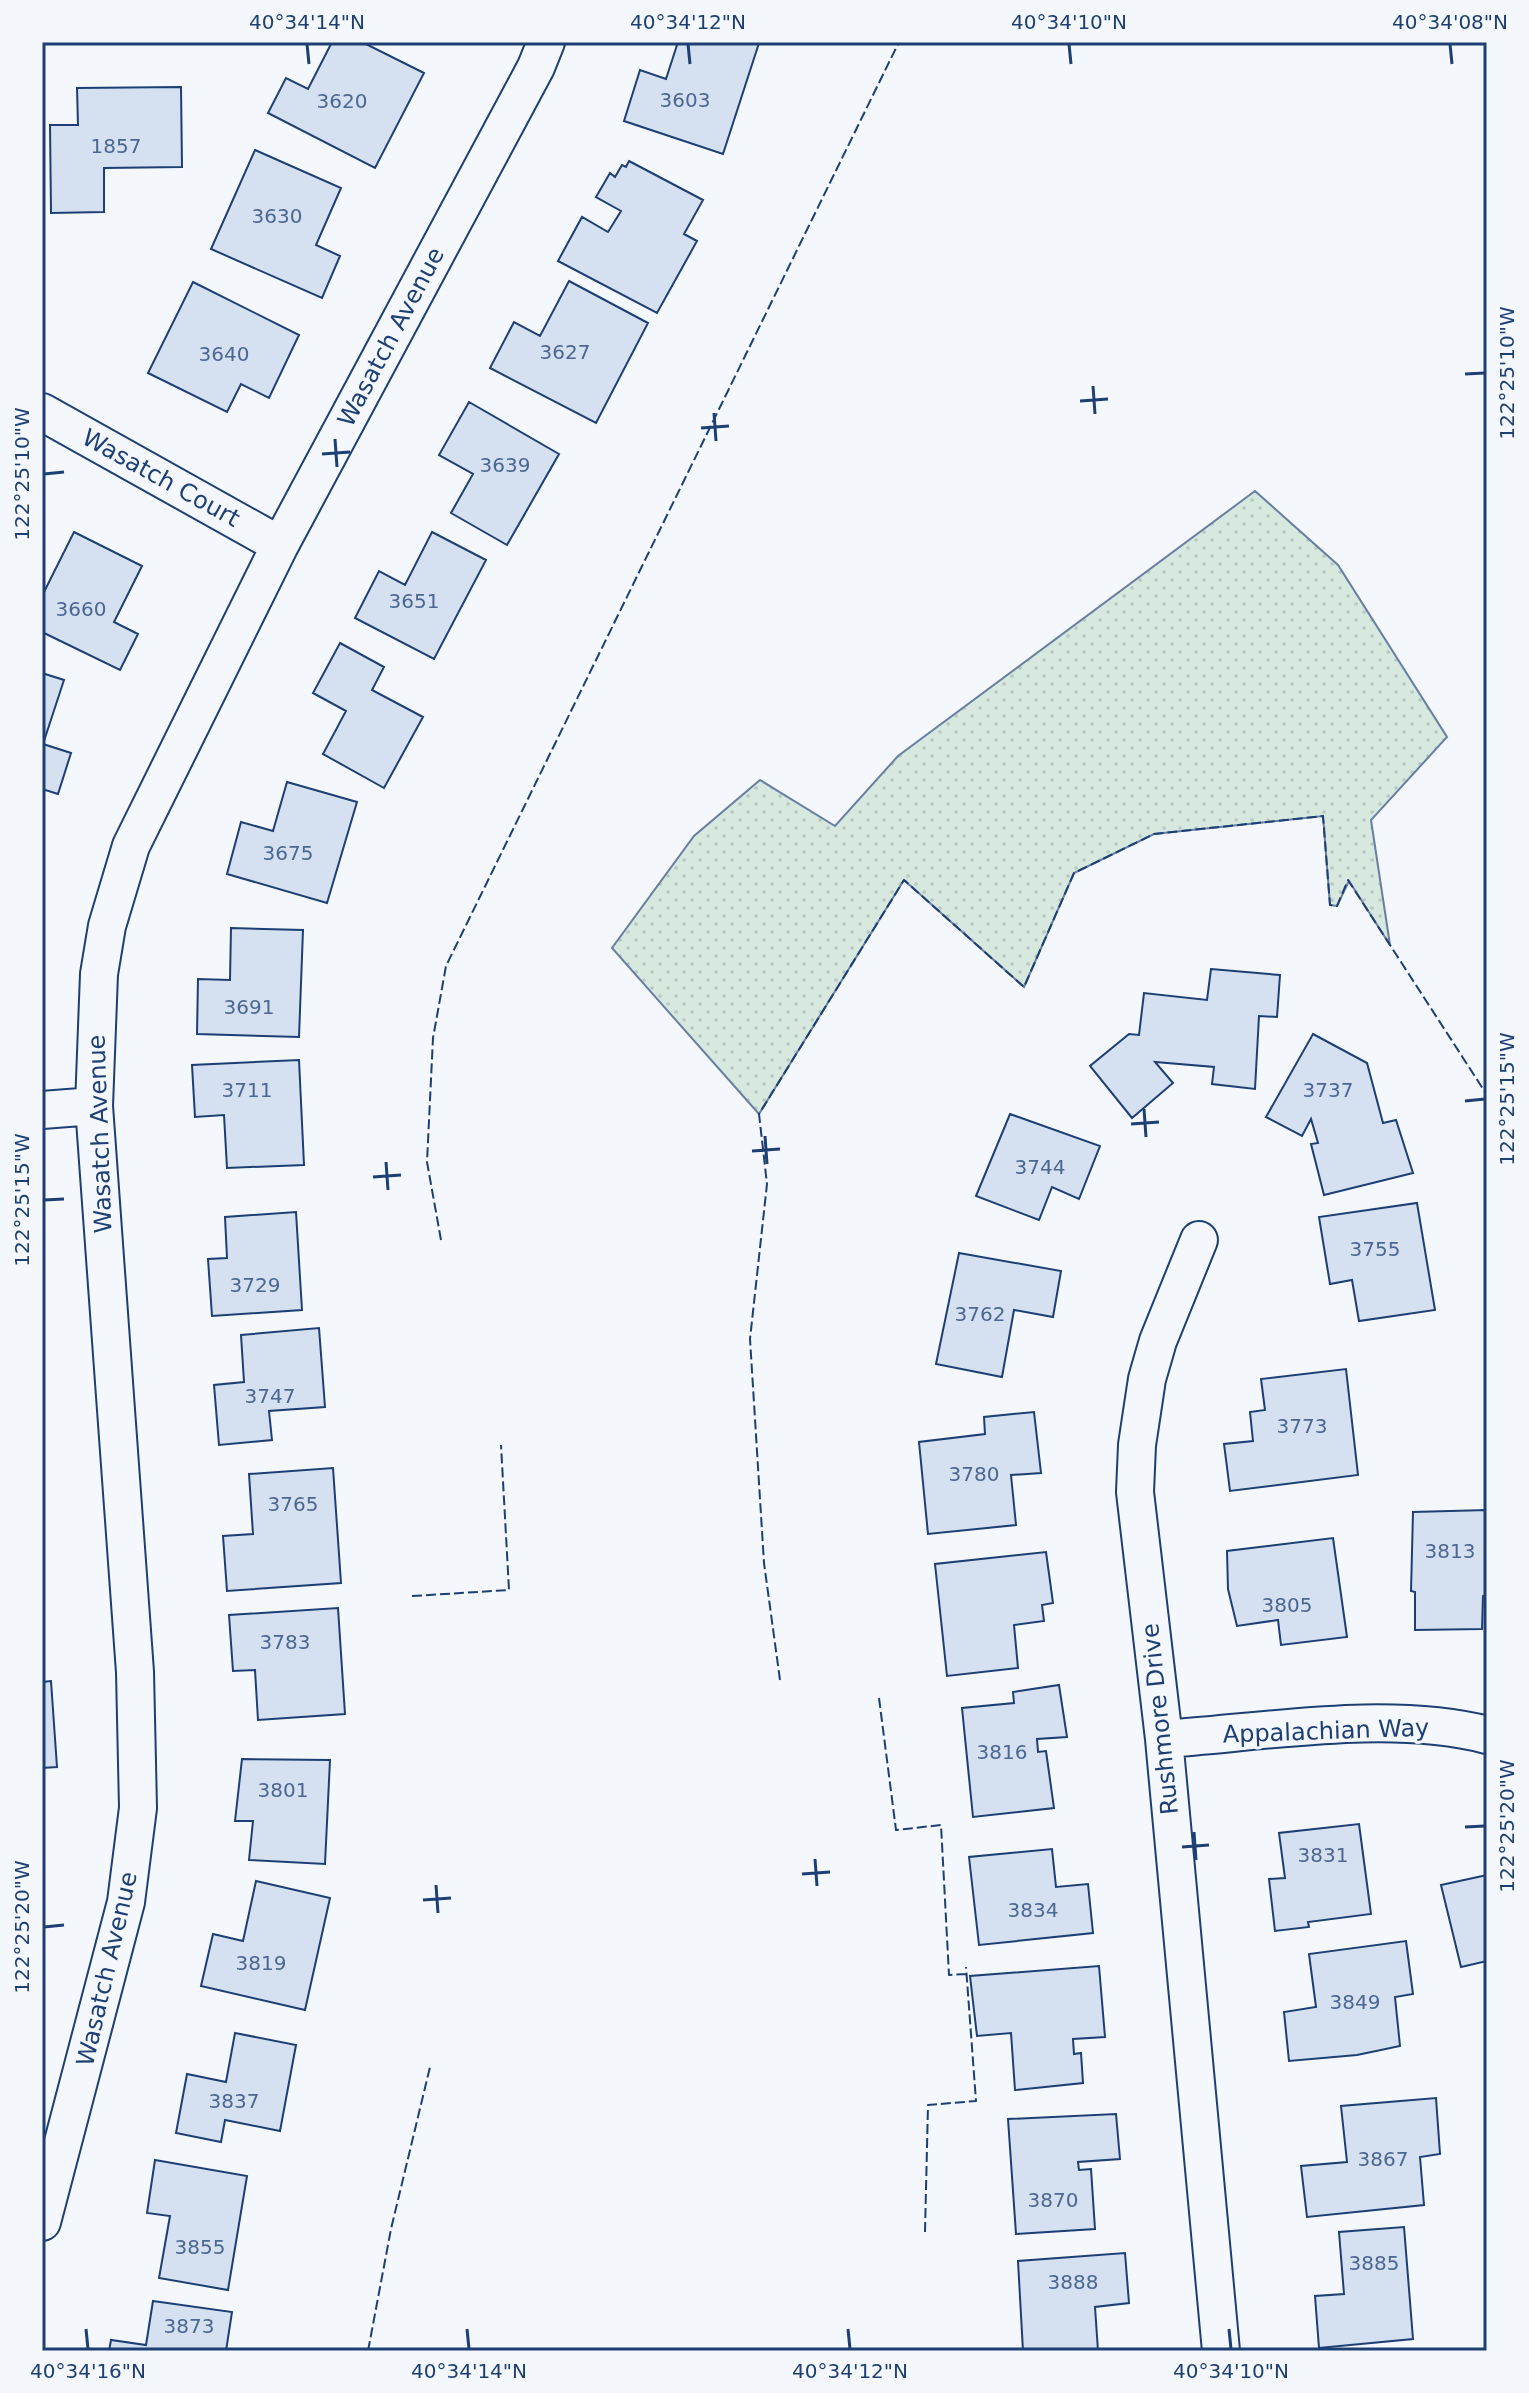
<svg xmlns="http://www.w3.org/2000/svg" width="1529" height="2393" font-family="'DejaVu Sans',sans-serif">
<style>
.grass{fill:url(#grass-dots);stroke:#687fa3;stroke-width:2}
.building{fill:#d5e0f0;stroke:#1d3f73;stroke-width:2}
.lines{fill:none;stroke-linecap:round;stroke-linejoin:round}
.minor-casing{stroke:#1d3f73;stroke-width:40}
.minor{stroke:#f4f7fb;stroke-width:36}
.fence{stroke:#1d3f73;stroke-width:2;stroke-dasharray:10 4;stroke-linecap:butt}
.ticks{fill:none;stroke:#1d3f73;stroke-width:3}
.labels{text-anchor:middle;dominant-baseline:central;stroke-width:6;stroke-linejoin:round;paint-order:stroke}
.number-label{font-size:20px;fill:#4b6792}
.street-label{font-size:24px;fill:#1d3f73;stroke:#f4f7fb}
.neatline{fill:none;stroke:#1d3f73;stroke-width:3}
.ticks-label{font-size:20px;text-anchor:middle;fill:#1d3f73}
</style>
<defs>
<pattern id="grass-dots" width="8" height="8" patternUnits="userSpaceOnUse" patternTransform="scale(2)"><rect width="8" height="8" fill="#d7e8df"/><path d="M2 2h.1M6 6h.1" fill="none" stroke="#b8c8c3" stroke-width="1.8" stroke-linecap="round"/></pattern>
</defs>
<rect width="100%" height="100%" fill="#f4f7fb"/>
<path class="grass" d="M 1255,491 L 1338,565 L 1447,737 L 1371,820 L 1390,945 L 1349,881 L 1337,906 L 1330,905 L 1323,816 L 1154,834 L 1074,873 L 1024,987 L 904,880 L 759,1114 L 612,948 L 694,836 L 760,780 L 835,826 L 898,756 Z"/>
<path class="building" d="M 332,42 L 362,42 L 424,73 L 375,168 L 268,113 L 286,78 L 308,89 Z
M 678,42 L 759,43 L 723,154 L 624,121 L 640,70 L 666,79 Z
M 181,87 L 182,167 L 104,168 L 104,212 L 51,213 L 50,125 L 78,125 L 77,88 Z
M 255,150 L 341,188 L 316,245 L 340,256 L 322,298 L 211,249 Z
M 629,161 L 703,200 L 684,234 L 697,241 L 657,313 L 558,261 L 582,217 L 608,232 L 621,211 L 596,197 L 610,173 L 615,177 L 622,165 L 626,167 Z
M 569,281 L 648,323 L 596,423 L 490,368 L 514,322 L 540,336 Z
M 193,282 L 299,335 L 269,398 L 241,384 L 227,412 L 148,373 Z
M 469,402 L 559,454 L 507,545 L 451,513 L 473,474 L 439,455 Z
M 74,532 L 142,566 L 114,622 L 138,634 L 120,670 L 42,632 L 42,596 Z
M 432,532 L 486,560 L 434,659 L 355,618 L 379,571 L 405,585 Z
M 340,643 L 384,667 L 372,690 L 423,717 L 384,788 L 323,754 L 346,711 L 313,693 Z
M 42,673 L 64,680 L 43,744 L 71,753 L 58,794 L 42,789 Z
M 287,782 L 357,802 L 327,903 L 227,874 L 241,822 L 273,831 Z
M 231,928 L 303,930 L 299,1037 L 197,1034 L 198,979 L 230,980 Z
M 1211,969 L 1280,975 L 1277,1017 L 1259,1016 L 1255,1089 L 1212,1084 L 1214,1067 L 1155,1062 L 1173,1083 L 1132,1118 L 1090,1066 L 1129,1034 L 1139,1035 L 1144,993 L 1207,1000 Z
M 1313,1034 L 1367,1063 L 1383,1123 L 1396,1120 L 1413,1173 L 1324,1195 L 1311,1144 L 1318,1143 L 1311,1119 L 1302,1136 L 1266,1117 Z
M 299,1060 L 304,1165 L 227,1168 L 224,1115 L 195,1117 L 192,1065 Z
M 1010,1114 L 1100,1146 L 1079,1199 L 1052,1187 L 1039,1220 L 976,1196 Z
M 1417,1203 L 1435,1310 L 1359,1321 L 1352,1280 L 1330,1284 L 1319,1217 Z
M 296,1212 L 302,1310 L 212,1316 L 208,1259 L 227,1258 L 225,1217 Z
M 959,1253 L 1061,1271 L 1053,1317 L 1014,1310 L 1002,1377 L 936,1364 Z
M 319,1328 L 325,1407 L 269,1411 L 272,1440 L 219,1445 L 214,1385 L 244,1382 L 241,1335 Z
M 1346,1369 L 1358,1475 L 1230,1491 L 1224,1444 L 1253,1441 L 1250,1412 L 1265,1410 L 1261,1379 Z
M 1034,1412 L 1041,1473 L 1011,1475 L 1016,1525 L 928,1534 L 919,1442 L 985,1434 L 984,1417 Z
M 333,1468 L 341,1583 L 227,1591 L 223,1536 L 253,1534 L 249,1474 Z
M 1487,1510 L 1487,1595 L 1483,1596 L 1482,1629 L 1415,1630 L 1415,1592 L 1411,1591 L 1413,1512 Z
M 1333,1538 L 1347,1637 L 1281,1645 L 1278,1620 L 1237,1626 L 1228,1589 L 1227,1551 Z
M 1046,1552 L 1053,1603 L 1042,1605 L 1044,1621 L 1014,1625 L 1018,1668 L 947,1676 L 935,1564 Z
M 338,1608 L 345,1714 L 258,1720 L 255,1670 L 233,1671 L 229,1615 Z
M 51,1681 L 57,1767 L 42,1768 L 42,1682 Z
M 1059,1685 L 1067,1737 L 1037,1739 L 1038,1752 L 1046,1751 L 1054,1808 L 973,1817 L 962,1708 L 1014,1703 L 1013,1692 Z
M 242,1759 L 330,1760 L 325,1864 L 249,1860 L 253,1821 L 235,1821 Z
M 1359,1824 L 1371,1914 L 1308,1922 L 1309,1927 L 1275,1931 L 1269,1879 L 1285,1878 L 1279,1833 Z
M 1052,1849 L 1056,1887 L 1088,1884 L 1093,1933 L 979,1945 L 969,1857 Z
M 1487,1875 L 1487,1961 L 1461,1967 L 1441,1885 Z
M 256,1881 L 330,1898 L 305,2010 L 201,1986 L 213,1934 L 243,1941 Z
M 1406,1941 L 1413,1994 L 1395,1997 L 1400,2046 L 1357,2055 L 1289,2061 L 1284,2012 L 1316,2007 L 1309,1954 Z
M 1099,1966 L 1105,2037 L 1073,2039 L 1074,2054 L 1081,2053 L 1083,2083 L 1015,2090 L 1011,2033 L 977,2036 L 970,1976 Z
M 235,2033 L 296,2045 L 280,2131 L 225,2120 L 221,2142 L 176,2133 L 187,2074 L 226,2082 Z
M 1436,2098 L 1440,2154 L 1420,2157 L 1424,2205 L 1307,2217 L 1301,2166 L 1347,2162 L 1341,2106 Z
M 1116,2114 L 1120,2159 L 1078,2162 L 1079,2170 L 1091,2169 L 1095,2229 L 1016,2234 L 1008,2119 Z
M 155,2160 L 247,2176 L 228,2290 L 159,2278 L 170,2216 L 147,2213 Z
M 1404,2227 L 1413,2339 L 1319,2348 L 1315,2296 L 1344,2294 L 1339,2232 Z
M 1125,2253 L 1129,2303 L 1095,2307 L 1098,2351 L 1023,2351 L 1018,2261 Z
M 153,2301 L 232,2312 L 226,2351 L 109,2351 L 111,2340 L 146,2345 Z"/>
<g class="lines">
<defs>
<path id="minor" d="M 42,412 L 280,545
M 42,1110 L 94,1106
M 1199,1240 L 1158,1341 L 1147,1379 L 1137,1445 L 1135,1492 L 1164,1739 L 1221,2351
M 1164,1739 C 1265,1732 1389,1710 1487,1735
M 42,2222 L 126,1902 L 138,1808 L 135,1672 L 94,1106 L 99,974 L 107,926 L 131,846 L 280,545 L 536,67 L 546,42"/>
</defs>
<use href="#minor" class="minor-casing"/>
<use href="#minor" class="minor"/>
<path class="fence" d="M 441,1240 L 427,1162 L 433,1038 L 446,966 L 899,42
M 412,1596 L 509,1590 L 501,1445
M 780,1680 L 764,1563 L 750,1339 L 767,1184 L 759,1114 L 904,880 L 1024,987 L 1074,873 L 1154,834 L 1323,816 L 1330,905 L 1337,906 L 1348,880 L 1487,1095
M 879,1698 L 896,1830 L 941,1825 L 949,1975 L 967,1974
M 925,2232 L 928,2105 L 976,2101 L 966,1967
M 368,2351 L 391,2229 L 430,2067"/>
</g>
<path class="ticks" d="M 307,44 L 309,64M 688,44 L 690,64M 1069,44 L 1071,64M 1450,44 L 1452,64M 1465,374 L 1485,373M 1093,386 L 1095,414M 1080,401 L 1108,399M 714,413 L 716,441M 701,428 L 729,426M 335,439 L 337,467M 322,454 L 350,452M 44,474 L 64,472M 1465,1101 L 1485,1099M 1144,1109 L 1146,1137M 1131,1124 L 1159,1122M 765,1136 L 767,1164M 752,1151 L 780,1149M 386,1162 L 388,1190M 373,1177 L 401,1175M 44,1200 L 64,1199M 1465,1827 L 1485,1826M 1194,1832 L 1196,1860M 1182,1847 L 1209,1845M 815,1859 L 817,1886M 802,1874 L 830,1872M 436,1885 L 438,1913M 423,1900 L 451,1898M 44,1927 L 64,1925M 86,2329 L 88,2349M 467,2329 L 469,2349M 848,2329 L 850,2349M 1229,2329 L 1231,2349"/>
<g class="labels">
<g class="number-label">
<text x="685" y="100">3603</text>
<text x="342" y="101">3620</text>
<text x="116" y="146">1857</text>
<text x="277" y="216">3630</text>
<text x="565" y="352">3627</text>
<text x="224" y="354">3640</text>
<text x="505" y="465">3639</text>
<text x="414" y="601">3651</text>
<text x="81" y="609">3660</text>
<text x="288" y="853">3675</text>
<text x="249" y="1007">3691</text>
<text x="247" y="1090">3711</text>
<text x="1328" y="1090">3737</text>
<text x="1040" y="1167">3744</text>
<text x="1375" y="1249">3755</text>
<text x="255" y="1285">3729</text>
<text x="980" y="1314">3762</text>
<text x="270" y="1396">3747</text>
<text x="1302" y="1426">3773</text>
<text x="974" y="1474">3780</text>
<text x="293" y="1504">3765</text>
<text x="1450" y="1551">3813</text>
<text x="1287" y="1605">3805</text>
<text x="285" y="1642">3783</text>
<text x="1002" y="1752">3816</text>
<text x="283" y="1790">3801</text>
<text x="1323" y="1855">3831</text>
<text x="1033" y="1910">3834</text>
<text x="261" y="1963">3819</text>
<text x="1355" y="2002">3849</text>
<text x="234" y="2101">3837</text>
<text x="1383" y="2159">3867</text>
<text x="1053" y="2200">3870</text>
<text x="200" y="2247">3855</text>
<text x="1374" y="2263">3885</text>
<text x="1073" y="2282">3888</text>
<text x="189" y="2326">3873</text>
</g>
<g class="street-label">
<text transform="translate(391 337) rotate(-62)">Wasatch Avenue</text>
<text transform="translate(161 478) rotate(29)">Wasatch Court</text>
<text transform="translate(100 1134) rotate(-92)">Wasatch Avenue</text>
<text transform="translate(1160 1719) rotate(-96)">Rushmore Drive</text>
<text transform="translate(1326 1731) rotate(-2)">Appalachian Way</text>
<text transform="translate(107 1969) rotate(-77)">Wasatch Avenue</text>
</g>
</g>
<rect width="1529" height="2393" fill="none" stroke="#f4f7fb" stroke-width="88"/>
<rect x="44" y="44" width="1441" height="2305" class="neatline"/>
<g class="ticks-label">
<text x="307" y="29">40°34'14"N</text>
<text x="688" y="29">40°34'12"N</text>
<text x="1069" y="29">40°34'10"N</text>
<text x="1450" y="29">40°34'08"N</text>
<text transform="translate(1507 373) rotate(-90)" y="7">122°25'10"W</text>
<text transform="translate(22 474) rotate(-90)" y="7">122°25'10"W</text>
<text transform="translate(1507 1099) rotate(-90)" y="7">122°25'15"W</text>
<text transform="translate(22 1200) rotate(-90)" y="7">122°25'15"W</text>
<text transform="translate(1507 1826) rotate(-90)" y="7">122°25'20"W</text>
<text transform="translate(22 1927) rotate(-90)" y="7">122°25'20"W</text>
<text x="88" y="2378">40°34'16"N</text>
<text x="469" y="2378">40°34'14"N</text>
<text x="850" y="2378">40°34'12"N</text>
<text x="1231" y="2378">40°34'10"N</text>
</g>
</svg>
